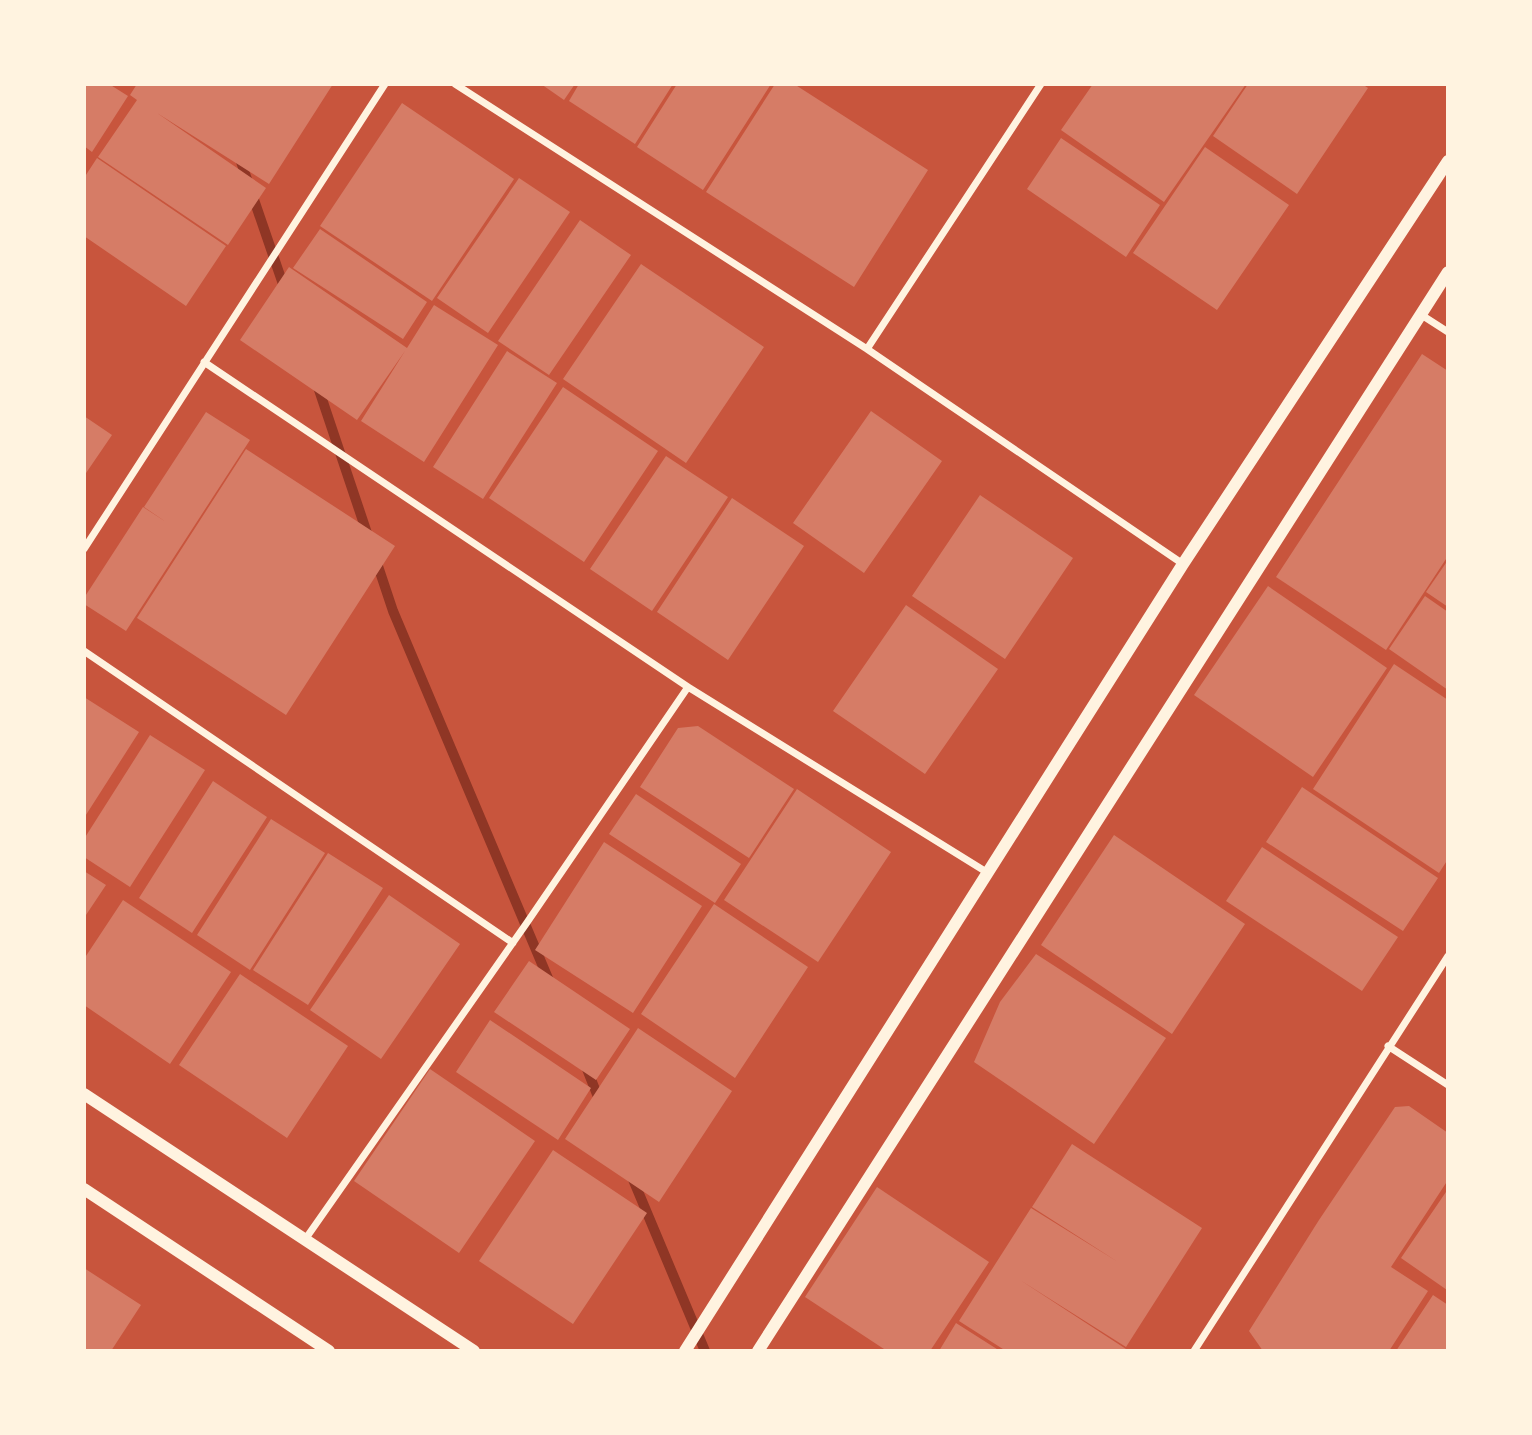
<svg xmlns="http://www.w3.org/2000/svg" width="1532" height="1435" font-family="Bitter,serif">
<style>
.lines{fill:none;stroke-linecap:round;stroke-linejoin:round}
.stream{stroke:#8f3625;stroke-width:10}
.building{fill:#d67c66}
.minor{stroke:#fff3e0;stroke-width:7}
.tertiary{stroke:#fff3e0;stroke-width:12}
</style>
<rect width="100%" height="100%" fill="#c8553d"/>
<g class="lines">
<path class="stream" d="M 239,156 L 285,290
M 317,384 L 369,539
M 376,560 L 393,611 L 550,983
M 585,1064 L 600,1102
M 632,1177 L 705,1351"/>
</g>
<path class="building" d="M 84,84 L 109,84 L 128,96 L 92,152 L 84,146 Z
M 137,84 L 333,84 L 269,184 L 157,113 L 266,188 L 228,245 L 98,157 L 137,100 L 130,95 Z
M 541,84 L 575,84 L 564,100 Z
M 579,84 L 673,84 L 635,144 L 569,101 Z
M 677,84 L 771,84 L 703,190 L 637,147 Z
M 775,84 L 794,84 L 928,170 L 854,287 L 706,192 Z
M 1093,84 L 1246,84 L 1164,202 L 1061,130 Z
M 1248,84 L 1362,84 L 1368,88 L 1297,194 L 1213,136 Z
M 402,103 L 514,179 L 432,301 L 320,226 Z
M 1061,138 L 1160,205 L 1126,257 L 1027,189 Z
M 1205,147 L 1289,205 L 1217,310 L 1133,253 Z
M 97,158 L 226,246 L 186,306 L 84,236 L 84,178 Z
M 519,178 L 570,212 L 488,333 L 437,298 Z
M 580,220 L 631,255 L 549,375 L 498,341 Z
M 320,229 L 427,302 L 403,339 L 293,268 Z
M 641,264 L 764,347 L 686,463 L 563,379 Z
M 289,267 L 407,348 L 434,305 L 498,345 L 424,462 L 361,421 L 405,351 L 357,420 L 240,340 Z
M 507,351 L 557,383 L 483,499 L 433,467 Z
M 1422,354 L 1448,371 L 1448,556 L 1386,650 L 1276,577 Z
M 563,387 L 658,451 L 584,562 L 489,498 Z
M 871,411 L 942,461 L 864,573 L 793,523 Z
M 206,412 L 250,440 L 126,631 L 84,604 L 84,598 L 143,507 L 166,522 L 144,507 Z
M 84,416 L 112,435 L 84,476 Z
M 246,449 L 395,546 L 286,715 L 137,618 Z
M 666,456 L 728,497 L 652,611 L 590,569 Z
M 980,495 L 1073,558 L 1005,659 L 912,596 Z
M 732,498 L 804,546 L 728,660 L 657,612 Z
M 1448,560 L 1448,607 L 1426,592 Z
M 1268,586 L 1387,668 L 1313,777 L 1194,695 Z
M 1425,596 L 1448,612 L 1448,690 L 1389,649 Z
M 906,605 L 998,669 L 925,774 L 833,711 Z
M 1394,664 L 1448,700 L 1448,859 L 1439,873 L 1313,789 Z
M 84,697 L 139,732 L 84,818 Z
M 698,726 L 794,789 L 749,858 L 640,787 L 678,728 Z
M 150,735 L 205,770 L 130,887 L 84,857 L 84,839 Z
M 213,781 L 267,817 L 192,933 L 139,898 Z
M 1302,787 L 1438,878 L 1403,931 L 1266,842 Z
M 797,789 L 891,852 L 818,962 L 724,900 Z
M 636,794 L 741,864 L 715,903 L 609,834 Z
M 271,819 L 325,853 L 250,970 L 197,935 Z
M 1114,835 L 1245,924 L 1172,1034 L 1041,945 Z
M 604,842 L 702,906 L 633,1013 L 535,950 Z
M 1262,847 L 1398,937 L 1362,991 L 1226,901 Z
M 328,853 L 383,888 L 308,1005 L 253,970 Z
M 84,871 L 106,885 L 84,918 Z
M 389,895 L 460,944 L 381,1059 L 310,1010 Z
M 123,900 L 231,972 L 170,1064 L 84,1005 L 84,959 Z
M 714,904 L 808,967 L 735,1078 L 641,1014 Z
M 1036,954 L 1166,1038 L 1094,1144 L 974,1062 L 1000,1002 Z
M 529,961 L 630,1029 L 596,1080 L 494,1012 Z
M 240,974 L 348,1046 L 287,1138 L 179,1065 Z
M 490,1020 L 591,1088 L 558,1140 L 456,1072 Z
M 638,1028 L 732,1091 L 659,1202 L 565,1139 Z
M 430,1069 L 535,1141 L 459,1253 L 354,1181 Z
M 1409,1106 L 1448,1133 L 1448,1180 L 1391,1267 L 1428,1291 L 1389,1351 L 1263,1351 L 1249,1331 L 1319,1220 L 1395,1107 Z
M 1072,1144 L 1202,1228 L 1126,1347 L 1020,1280 L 1126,1349 L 1125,1351 L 1006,1351 L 959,1321 L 1031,1208 L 1118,1262 L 1032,1207 Z
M 553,1150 L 647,1213 L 573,1324 L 479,1261 Z
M 877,1187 L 989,1262 L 930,1351 L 887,1351 L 805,1297 Z
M 1448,1189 L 1448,1288 L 1447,1290 L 1401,1258 Z
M 84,1268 L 141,1305 L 111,1351 L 84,1351 Z
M 1433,1295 L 1448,1305 L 1448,1351 L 1396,1351 Z
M 956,1323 L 1000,1351 L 939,1351 Z"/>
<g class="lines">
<path class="minor" d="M 455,84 L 867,349 L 1183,564
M 1420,314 L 1448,332
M 867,349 L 1041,84
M 204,362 L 688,687 L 988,873
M 84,549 L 385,84
M 84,651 L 513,943
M 1388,1046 L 1448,1085
M 304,1241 L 526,924 L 688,687
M 1194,1351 L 1448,956"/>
<path class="tertiary" d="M 84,1094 L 474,1351
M 84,1189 L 329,1351
M 685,1351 L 1183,564 L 1448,161
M 758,1351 L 1448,272"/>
</g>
<rect width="1532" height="1435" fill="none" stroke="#fff3e0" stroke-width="172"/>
</svg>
